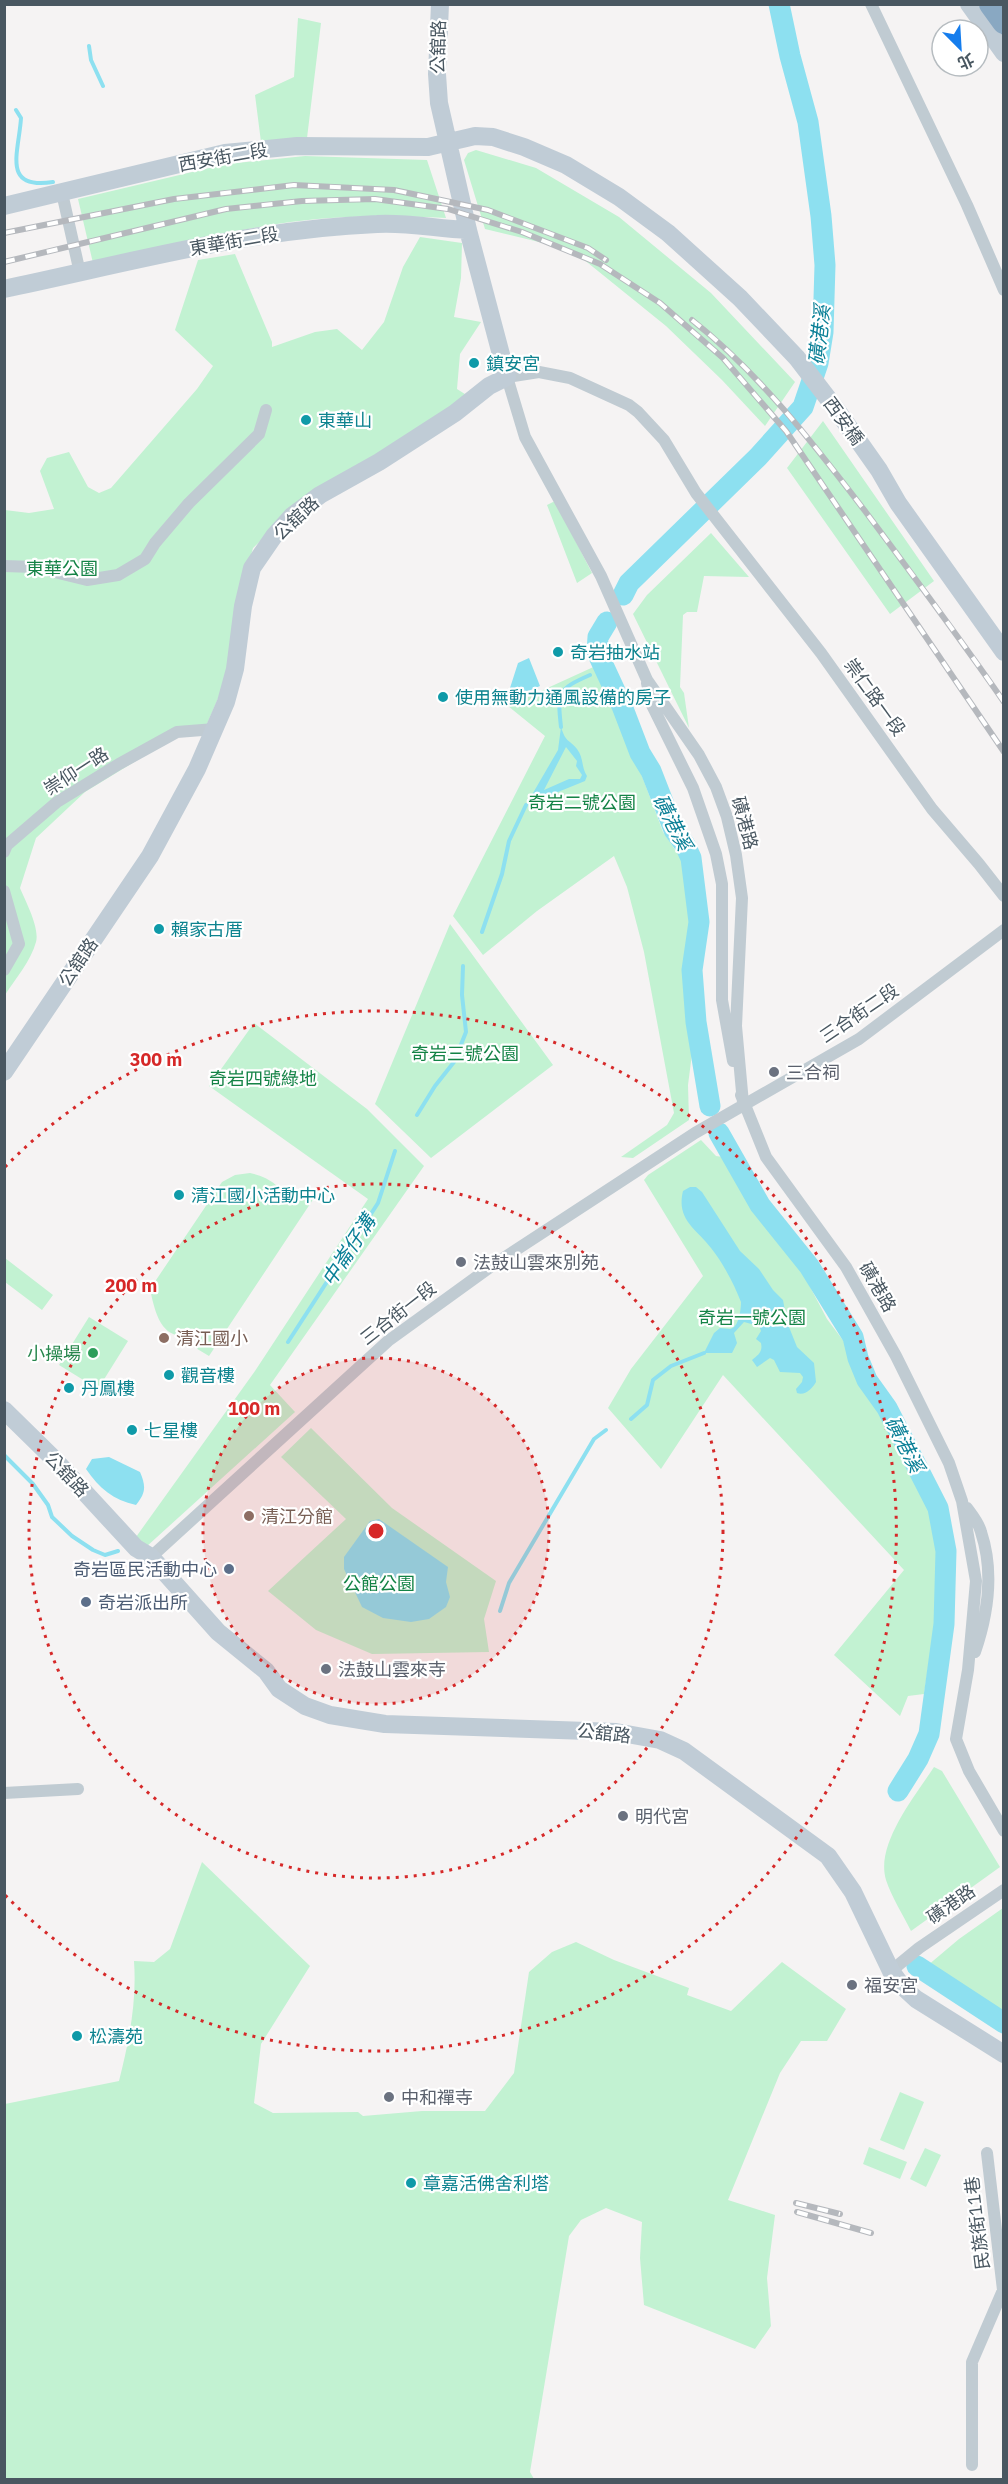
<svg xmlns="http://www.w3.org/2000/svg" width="1008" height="2484" font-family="'IBM Plex Sans','Noto Sans TC',sans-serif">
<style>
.green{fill:#c2f2d2}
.water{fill:#8de0f0;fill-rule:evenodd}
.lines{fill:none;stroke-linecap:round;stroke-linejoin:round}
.stream{stroke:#8de0f0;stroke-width:4}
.river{stroke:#8de0f0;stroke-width:21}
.highway-casing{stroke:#7493ae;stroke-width:27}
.street{stroke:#c0cbd2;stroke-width:12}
.secondary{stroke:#c0ccd6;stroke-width:18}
.highway{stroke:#89a8c2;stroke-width:24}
.rail-casing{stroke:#b5b8bd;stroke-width:6}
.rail{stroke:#fff;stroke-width:4;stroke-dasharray:11;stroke-linecap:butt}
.ring{fill:none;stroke:#d62828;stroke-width:3;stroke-dasharray:3 6}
.culture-dot{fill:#0f9aa8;stroke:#fff;stroke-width:2}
.worship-dot{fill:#6b7280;stroke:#fff;stroke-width:2}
.education-dot{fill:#8d6e63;stroke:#fff;stroke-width:2}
.leisure-dot{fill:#2e9e5b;stroke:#fff;stroke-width:2}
.service-dot{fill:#5c6f8a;stroke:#fff;stroke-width:2}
.labels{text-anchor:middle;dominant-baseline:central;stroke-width:4.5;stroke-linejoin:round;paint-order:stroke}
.street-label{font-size:18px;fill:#495761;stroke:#fff}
.culture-label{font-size:18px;fill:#0d838f;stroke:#fff;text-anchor:start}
.park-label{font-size:18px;fill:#148346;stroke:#fff}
.worship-label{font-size:18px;fill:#5b616d;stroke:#fff;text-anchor:start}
.education-label{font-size:18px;fill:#785e54;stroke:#fff;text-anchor:start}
.leisure-label{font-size:18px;fill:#27864d;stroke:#fff;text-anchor:end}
.service-label{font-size:18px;fill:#4e5e75;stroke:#fff;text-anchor:end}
.water-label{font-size:20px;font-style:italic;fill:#097f96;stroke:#fff}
.centre{fill:#d62828;stroke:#fff;stroke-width:3}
.ring-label{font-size:18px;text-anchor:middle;font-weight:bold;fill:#d62828;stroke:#fff;stroke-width:4.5;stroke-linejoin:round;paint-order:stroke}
</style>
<rect width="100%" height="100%" fill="#f5f3f3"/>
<path class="green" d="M 298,18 L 321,23 L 307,138 L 261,142 L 255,95 L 294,77 Z
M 476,150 L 536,168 L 619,217 L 711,293 L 795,382 L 765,426 L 722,380 L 666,326 L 572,250 L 485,229 L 464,160 L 468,153 Z
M 305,156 L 427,160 L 446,218 C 390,215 333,215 277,224 C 215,234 154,249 93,263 L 78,199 L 226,164 Z
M 420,237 L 462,243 L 461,278 L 454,317 L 481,322 L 460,354 L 457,389 L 468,396 L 299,505 L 253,548 L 237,607 L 230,671 L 203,733 L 180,734 L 85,792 L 36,838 L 20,888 C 25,900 40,928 36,942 C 31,961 15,979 5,995 L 5,510 L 29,513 L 54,509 L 40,471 L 47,458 L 69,452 L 88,487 L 99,493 L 111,488 L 197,389 L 213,366 L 175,330 L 198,260 L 235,254 L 272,342 L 272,347 L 315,332 L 337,329 L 362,350 L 384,322 L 403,267 Z
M 823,421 L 934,581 L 890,614 L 787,468 Z
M 555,501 L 592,573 L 577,583 L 547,505 Z
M 711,533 L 749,577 L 704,576 L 697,612 L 687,612 L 683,615 L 680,687 L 684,693 L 689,728 L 633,614 L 647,595 Z
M 600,664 L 663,832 L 684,863 L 691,920 L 689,969 L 697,986 L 698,1007 L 688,1085 L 689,1120 L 633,1158 L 621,1157 L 667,1125 L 674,1113 L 644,952 L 627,887 L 614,856 L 537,911 L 483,955 L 453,916 L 545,736 L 508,706 Z
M 450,924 L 553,1065 L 431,1158 L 375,1104 Z
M 254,1023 L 367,1109 L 424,1166 L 270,1385 L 295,1412 L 146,1547 L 136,1537 L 255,1371 L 368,1199 L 209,1086 Z
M 701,1140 L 716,1156 L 723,1157 L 760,1218 L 786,1246 L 799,1266 L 827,1319 L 845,1343 L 855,1373 L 878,1404 L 932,1506 L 940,1554 L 938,1602 L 924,1694 L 908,1696 L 900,1716 L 834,1655 L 904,1570 L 723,1375 L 661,1469 L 608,1408 L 631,1369 L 703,1276 L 644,1180 L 648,1175 Z
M 250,1173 C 271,1178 281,1186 291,1206 L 302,1189 L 314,1198 L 209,1356 L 194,1347 L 204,1333 C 165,1345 157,1323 150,1289 L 222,1182 L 235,1175 Z
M 5,1258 L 53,1295 L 42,1310 L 5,1282 Z
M 89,1317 L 128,1341 L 98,1389 L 59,1365 Z
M 311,1428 L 392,1508 L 496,1581 L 484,1619 L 489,1652 L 372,1654 L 316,1630 L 268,1591 L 346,1519 L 281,1457 Z
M 934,1767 L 942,1771 L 1000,1867 L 911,1931 C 903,1915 892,1898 886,1880 C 875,1844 916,1795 934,1767 Z
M 202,1862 L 310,1966 L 261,2044 L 254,2103 L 273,2113 L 358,2112 L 363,2116 L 422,2111 L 485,2111 L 514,2073 L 529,1972 L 552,1952 L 576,1942 L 614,1960 L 689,1988 L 687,1995 L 731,2011 L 782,1962 L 846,2009 L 827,2041 L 801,2041 L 780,2073 L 728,2200 L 775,2215 L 767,2278 L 771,2326 L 755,2349 L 644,2305 L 640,2258 L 642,2222 L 606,2208 L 581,2220 L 569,2236 L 530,2472 L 534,2479 L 5,2479 L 5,2104 L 119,2081 C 129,2041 137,2002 134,1961 L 154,1962 L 170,1949 Z
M 1003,1908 L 1003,2012 L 927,1966 L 959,1939 Z
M 900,2092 L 924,2102 L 904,2150 L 880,2140 Z
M 869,2147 L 907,2162 L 900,2179 L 863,2164 Z
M 925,2148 L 941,2155 L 926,2187 L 910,2179 Z"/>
<path class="water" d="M 529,658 L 540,686 L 519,695 L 510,688 L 518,663 Z
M 561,727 C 566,743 568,738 577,749 C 584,758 581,767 587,776 L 585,781 L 526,805 L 558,750 ZM 566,747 L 577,761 L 576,766 L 582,775 L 580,779 L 569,779 L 544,790 Z
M 690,1187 L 696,1187 L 702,1192 L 740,1251 L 759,1269 L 773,1290 L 783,1300 L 787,1322 L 797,1347 L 814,1363 L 816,1382 C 812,1389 805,1396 797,1393 L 796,1389 L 802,1382 L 803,1377 L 800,1373 L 780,1372 L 774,1360 L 770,1358 L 757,1367 L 752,1360 C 758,1355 763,1352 761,1343 L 756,1339 L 761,1331 L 759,1326 L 744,1322 L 734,1333 L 737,1343 L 732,1353 L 704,1353 L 714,1333 L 720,1328 C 723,1328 727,1329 730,1329 C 739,1328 741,1309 741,1302 C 734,1284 723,1263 711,1248 C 696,1228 676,1220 683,1191 Z
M 109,1457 L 140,1472 C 146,1486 146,1493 136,1505 C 113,1500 99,1488 86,1469 L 92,1459 Z
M 379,1519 L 448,1567 L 446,1582 L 450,1597 L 446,1607 L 429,1619 L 411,1622 L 383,1618 L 362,1607 L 344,1569 L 344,1557 L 370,1521 Z"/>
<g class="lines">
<path class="stream" d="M 89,46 L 91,60 L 103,86
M 16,110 L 21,118 C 19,152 1,190 53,182
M 561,727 C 557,692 558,689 590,675
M 482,932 L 502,874 L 509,841 L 526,805
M 417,1115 L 435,1086 L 454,1062 L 466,1032 L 462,995 L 463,966
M 288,1342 L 378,1203 L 395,1151
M 631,1419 L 647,1405 L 653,1380 L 671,1366 L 704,1353
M 4,1455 L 33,1484 L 48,1505 L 52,1517 L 72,1536 L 93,1550 L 105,1555 L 118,1551
M 500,1611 L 509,1583 L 594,1439 L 606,1430"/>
<path class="river" d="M 623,595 L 629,583 L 758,457 L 803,407 L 818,363 L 823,332 L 825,265 L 821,216 L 808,122 L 790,56 L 779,4
M 607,622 L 598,637 L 597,652 L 622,706 L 640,753 L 651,771 L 674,830 L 685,845 L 691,858 L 699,922 L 692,970 L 696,1022 L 710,1106
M 719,1133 L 760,1205 L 809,1266 L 853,1337 L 858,1358 L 867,1380 L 887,1408 L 938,1508 L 946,1551 L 944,1624 L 929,1734 L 918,1759 L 898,1791
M 917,1966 L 1004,2023"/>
<defs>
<path id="highway" d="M 991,4 L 1004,22"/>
</defs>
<use href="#highway" class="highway-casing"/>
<path class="street" d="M 871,4 L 967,205 L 1004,290
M 62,193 L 80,273
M 4,566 L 34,567 L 87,580 L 118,575 L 145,559 L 155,543 L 189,503 L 259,434 L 266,410
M 647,683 L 651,703 L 693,788 L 716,854 L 722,884 L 722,1000 L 733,1061
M 4,852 L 7,845 L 57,802 L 119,764 L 177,732 L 215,729
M 4,891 L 19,944 L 4,970
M 741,1095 L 766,1157 L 846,1267 L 896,1356 L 949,1463 L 962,1501 L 976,1581 L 968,1670 L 956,1739 L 969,1771 L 1004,1831
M 743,1103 L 736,1026 L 742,898 L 736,855 L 727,817 L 716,787 L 699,755 L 647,680 L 601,576 L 525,437 L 507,377 L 539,372 L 570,378 L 629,405 L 638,412 L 664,440 L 696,493 L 821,653 L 932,809 L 979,864 L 1004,896
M 967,1508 C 972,1515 979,1523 981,1532 C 994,1571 988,1614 975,1652
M 151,1557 L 388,1341 L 493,1265 L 695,1133 L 859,1039 L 1004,930
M 4,1793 L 78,1789
M 891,1971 L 919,1948 L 1004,1890
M 972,2465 L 972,2362 L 1003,2290 L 987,2153"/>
<path class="secondary" d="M 969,4 L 1004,53
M 4,206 L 225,153 L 297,146 L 428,147 L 475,136 L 493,137 L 524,147 L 566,165 L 619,197 L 668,233 L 740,298 L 797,358 L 836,409 L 879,470 L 898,503 L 1004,652
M 4,289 C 128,263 250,229 377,224 C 407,222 438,229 468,230
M 4,1072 L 150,856 L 197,769 L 226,702 L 235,669 L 243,606 L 252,568 L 274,536 L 292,516 L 320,495 L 379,462 L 455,413 L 489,386 L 507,377 L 468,230 L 439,103 L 437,74 L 440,4
M 4,1410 L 54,1459 L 136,1548 L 151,1557 L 218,1632 L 266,1671 L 279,1689 L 305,1706 L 330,1715 L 385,1724 L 616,1732 L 660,1740 L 684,1751 L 828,1856 L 853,1892 L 891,1971 L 902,1986 L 916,1999 L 1004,2054"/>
<use href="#highway" class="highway"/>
<defs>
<path id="rail" d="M 4,233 L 174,199 L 294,185 L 394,190 L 488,210 L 588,248 L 606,260
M 4,262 L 226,209 L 302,201 L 375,199 L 448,209 L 522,232 L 600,264 L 660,303 L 723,358 L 786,431 L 1004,752
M 692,320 C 759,373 813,443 865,511 C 912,574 959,637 1004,702
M 796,2203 L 840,2214
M 797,2212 L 871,2233"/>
</defs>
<use href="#rail" class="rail-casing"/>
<use href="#rail" class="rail"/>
</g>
<circle cx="376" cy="1531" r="173" fill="#d62828" fill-opacity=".12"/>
<g class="ring">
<circle cx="376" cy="1531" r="173"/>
<circle cx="376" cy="1531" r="347"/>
<path d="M5 1167A520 520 0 1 1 5 1895"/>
</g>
<g class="culture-dot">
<circle cx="474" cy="363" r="6"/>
<circle cx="306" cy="420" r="6"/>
<circle cx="558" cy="652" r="6"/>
<circle cx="443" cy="697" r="6"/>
<circle cx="159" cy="929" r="6"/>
<circle cx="179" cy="1195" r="6"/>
<circle cx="169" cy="1375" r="6"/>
<circle cx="69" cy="1388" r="6"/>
<circle cx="132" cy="1430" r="6"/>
<circle cx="77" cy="2036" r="6"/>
<circle cx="411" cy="2183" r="6"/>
</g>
<g class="worship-dot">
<circle cx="774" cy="1072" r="6"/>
<circle cx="461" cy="1262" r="6"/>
<circle cx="326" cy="1669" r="6"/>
<circle cx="623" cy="1816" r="6"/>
<circle cx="852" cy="1985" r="6"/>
<circle cx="389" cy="2097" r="6"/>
</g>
<g class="education-dot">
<circle cx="164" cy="1338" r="6"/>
<circle cx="249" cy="1516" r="6"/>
</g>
<circle class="leisure-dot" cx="93" cy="1353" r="6"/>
<g class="service-dot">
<circle cx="229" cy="1569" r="6"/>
<circle cx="86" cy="1602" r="6"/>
</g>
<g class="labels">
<g class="street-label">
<text transform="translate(438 47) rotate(-89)">公舘路</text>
<text transform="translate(223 157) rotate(-10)">西安街二段</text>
<text transform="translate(234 241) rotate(-10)">東華街二段</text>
<text transform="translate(844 421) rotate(54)">西安橋</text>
<text transform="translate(296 518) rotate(-43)">公舘路</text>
<text transform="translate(875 697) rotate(54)">崇仁路一段</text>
<text transform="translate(76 771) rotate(-33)">崇仰一路</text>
<text transform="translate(745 823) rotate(75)">磺港路</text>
<text transform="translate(78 962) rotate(-56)">公舘路</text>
<text transform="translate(859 1013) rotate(-34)">三合街二段</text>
<text transform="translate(878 1287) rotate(60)">磺港路</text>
<text transform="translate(398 1313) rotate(-38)">三合街一段</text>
<text transform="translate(67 1474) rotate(47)">公舘路</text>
<text transform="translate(604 1733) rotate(6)">公舘路</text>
<text transform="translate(951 1904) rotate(-35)">磺港路</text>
<text transform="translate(977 2223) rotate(-97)">民族街11巷</text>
</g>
<g class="culture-label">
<text x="486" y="363">鎮安宮</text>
<text x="318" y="420">東華山</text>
<text x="570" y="652">奇岩抽水站</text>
<text x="455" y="697">使用無動力通風設備的房子</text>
<text x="171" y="929">賴家古厝</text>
<text x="191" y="1195">清江國小活動中心</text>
<text x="181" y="1375">觀音樓</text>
<text x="81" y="1388">丹鳳樓</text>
<text x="144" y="1430">七星樓</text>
<text x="89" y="2036">松濤苑</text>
<text x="423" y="2183">章嘉活佛舍利塔</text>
</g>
<g class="park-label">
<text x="62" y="568">東華公園</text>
<text x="582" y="802">奇岩二號公園</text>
<text x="465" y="1053">奇岩三號公園</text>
<text x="263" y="1078">奇岩四號綠地</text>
<text x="752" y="1317">奇岩一號公園</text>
<text x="379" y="1583">公館公園</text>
</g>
<g class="worship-label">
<text x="786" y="1072">三合祠</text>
<text x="473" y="1262">法鼓山雲來別苑</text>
<text x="338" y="1669">法鼓山雲來寺</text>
<text x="635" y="1816">明代宮</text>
<text x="864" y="1985">福安宮</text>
<text x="401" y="2097">中和禪寺</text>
</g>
<g class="education-label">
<text x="176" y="1338">清江國小</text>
<text x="261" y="1516">清江分館</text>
</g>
<g class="leisure-label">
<text x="81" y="1353">小操場</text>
</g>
<g class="service-label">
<text x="217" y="1569">奇岩區民活動中心</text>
<text x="98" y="1602" text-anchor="start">奇岩派出所</text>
</g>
<g class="water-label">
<text transform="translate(819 335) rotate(-84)">磺港溪</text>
<text transform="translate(673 822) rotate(63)">磺港溪</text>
<text transform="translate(348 1250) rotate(-57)">中崙仔溝</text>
<text transform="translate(905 1444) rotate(63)">磺港溪</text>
</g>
</g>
<circle cx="376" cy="1531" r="9" class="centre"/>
<g class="ring-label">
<text x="156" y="1066">300 m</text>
<text x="131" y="1292">200 m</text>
<text x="254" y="1415">100 m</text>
</g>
<rect width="1008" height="2484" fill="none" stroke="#495761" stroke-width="12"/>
<g transform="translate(960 48) rotate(156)"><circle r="28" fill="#ffffff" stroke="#b6bcc0" stroke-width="1.5"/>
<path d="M0-4.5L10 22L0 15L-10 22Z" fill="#157ded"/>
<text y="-9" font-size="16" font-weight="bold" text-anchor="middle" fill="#495761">北</text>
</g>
</svg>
